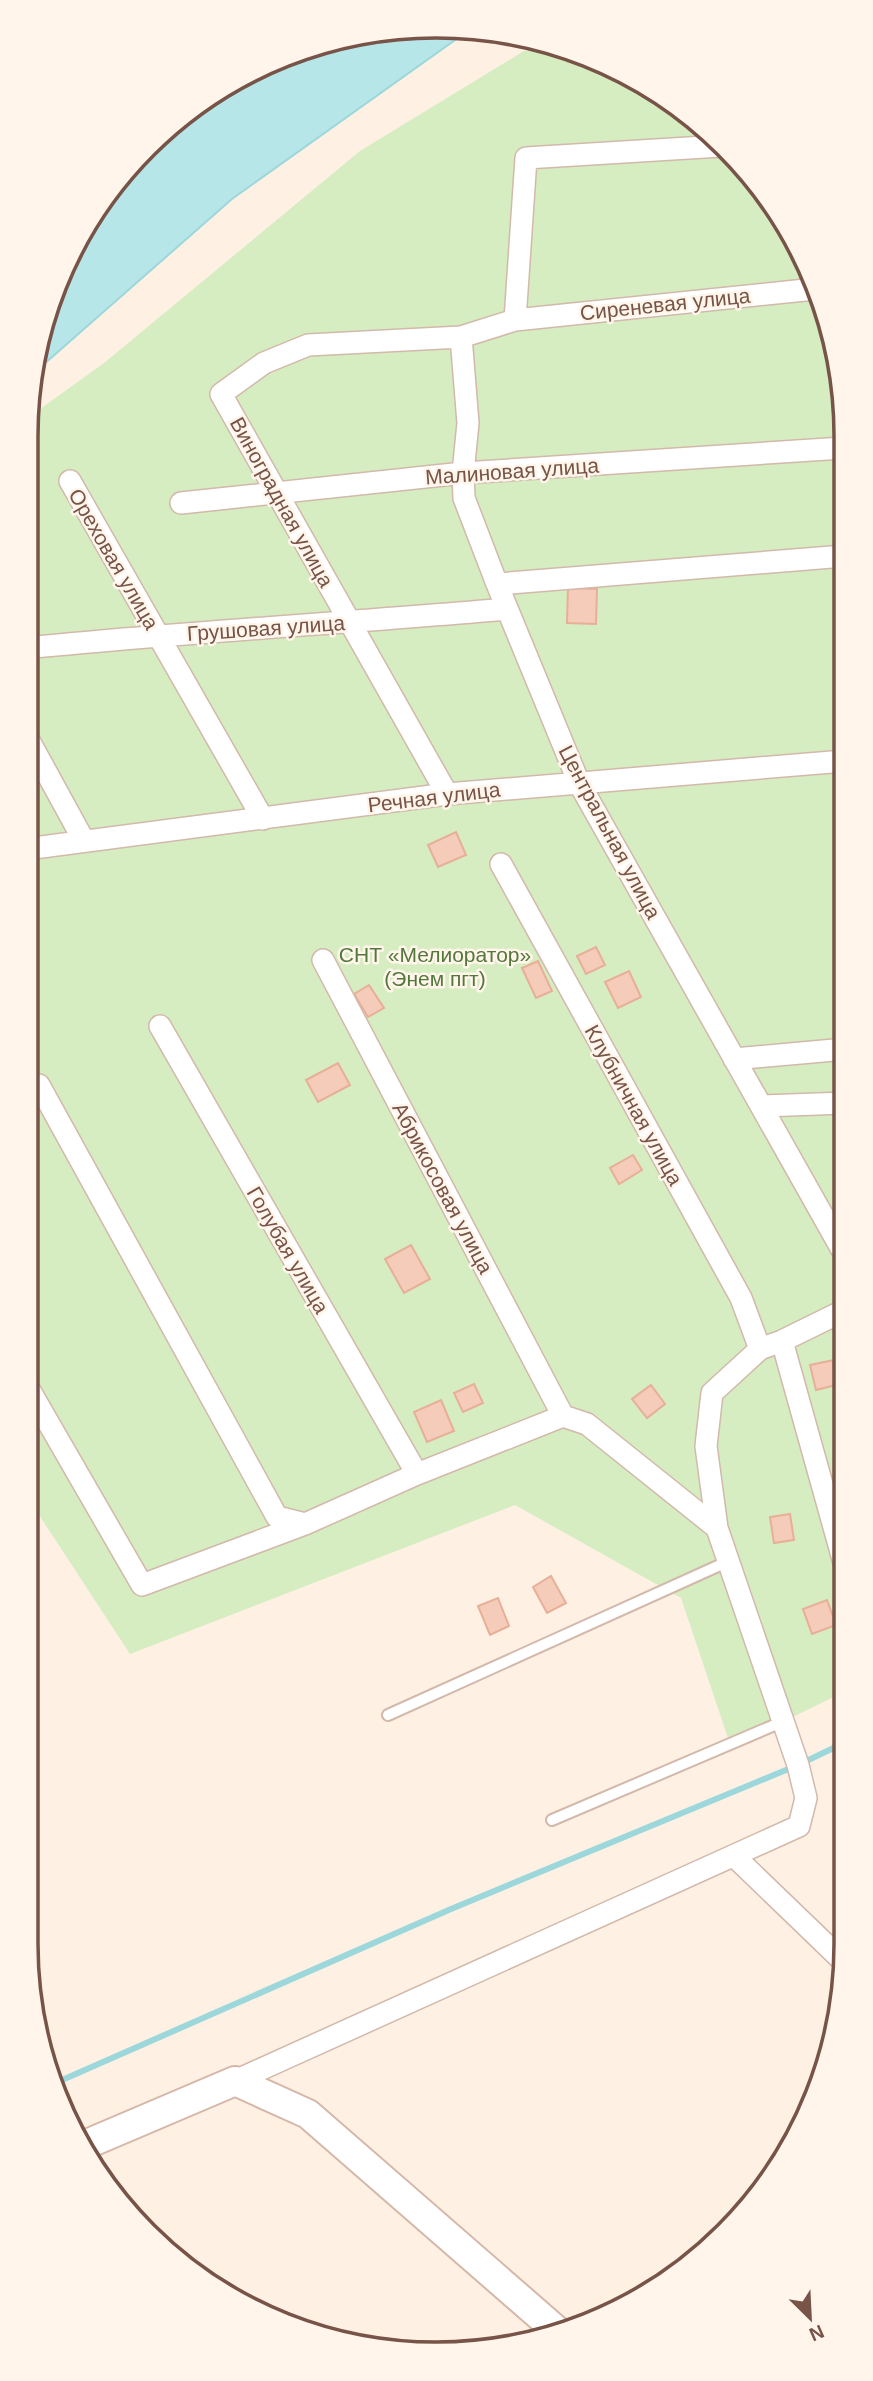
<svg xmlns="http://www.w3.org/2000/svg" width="873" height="2381" font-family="Helvetica,sans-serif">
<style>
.green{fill:#d6ecc1}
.water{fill:#b6e6e8;stroke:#9cd7db;stroke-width:2}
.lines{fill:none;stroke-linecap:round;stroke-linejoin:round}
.stream{stroke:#9cd7db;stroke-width:6}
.building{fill:#f5cbb9;stroke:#e8af98;stroke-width:2}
.lane-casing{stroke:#d2b9ab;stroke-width:14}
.street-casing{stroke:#d2b9ab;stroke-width:24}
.secondary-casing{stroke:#d5b8a9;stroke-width:32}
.lane{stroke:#fff;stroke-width:10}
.street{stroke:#fff;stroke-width:21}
.secondary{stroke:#fff;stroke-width:28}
.labels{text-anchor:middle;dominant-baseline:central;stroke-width:5;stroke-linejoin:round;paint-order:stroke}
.street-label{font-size:21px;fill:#775447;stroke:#fff5eb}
.park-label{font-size:21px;fill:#53783c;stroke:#fff5eb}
.rim{fill:none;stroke:#775447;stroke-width:3.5}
</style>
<rect width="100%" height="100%" fill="#fef1e3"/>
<path class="green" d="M 524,51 L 568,51 L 642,81 L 745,166 L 805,255 L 843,383 L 846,1691 L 731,1747 L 681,1598 L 515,1505 L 130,1654 L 26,1495 L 26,437 L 29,417 L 104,363 L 360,151 Z"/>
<path class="water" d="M 383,30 L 462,35 L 232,199 L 35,372 L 40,330 L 111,186 L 232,81 Z"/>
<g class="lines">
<path class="stream" d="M 53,2084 L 451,1909 L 798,1765 L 846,1742"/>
</g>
<path class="building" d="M 568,588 L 597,589 L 596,624 L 567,623 Z
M 456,832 L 466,855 L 438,867 L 428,845 Z
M 596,947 L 605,965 L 586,974 L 577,956 Z
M 538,961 L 552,991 L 536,998 L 522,968 Z
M 629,971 L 641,997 L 618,1008 L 605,982 Z
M 369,985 L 384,1008 L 368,1017 L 354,994 Z
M 845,1062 L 845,1082 L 842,1082 L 838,1064 Z
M 338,1063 L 350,1085 L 318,1102 L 306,1080 Z
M 633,1155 L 642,1170 L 619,1184 L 610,1168 Z
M 411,1245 L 430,1279 L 404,1293 L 385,1259 Z
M 834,1360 L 840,1384 L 816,1390 L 810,1365 Z
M 474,1384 L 483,1403 L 463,1412 L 454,1393 Z
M 651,1385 L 665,1404 L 647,1418 L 632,1399 Z
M 441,1400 L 454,1431 L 427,1442 L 414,1412 Z
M 790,1514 L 794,1540 L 774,1543 L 770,1517 Z
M 551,1576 L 566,1603 L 547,1613 L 533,1587 Z
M 498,1598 L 509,1626 L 490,1635 L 478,1606 Z
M 827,1600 L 836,1625 L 812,1634 L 803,1609 Z"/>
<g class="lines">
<defs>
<path id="lane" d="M 388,1715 L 729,1561
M 552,1820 L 784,1721"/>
<path id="street" d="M 721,146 L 526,158 L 515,320 L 461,337 L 468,423 L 463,473 L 464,498 L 497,584 L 579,783 L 845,1255
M 515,320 L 815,289
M 70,481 L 263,819
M 181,503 L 463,473 L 843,448
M 497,584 L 844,556
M 26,648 C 186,632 346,623 507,609
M 26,735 L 84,841
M 447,794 L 221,394 L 264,363 L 308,345 L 461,337
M 26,849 L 447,794 L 844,761
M 501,864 L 741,1298 L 760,1349
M 323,960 L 563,1416
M 160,1026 L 417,1474
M 734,1059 L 845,1049
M 39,1085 L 277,1517 L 305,1524
M 761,1106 L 845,1103
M 782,1341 L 846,1570
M 26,1384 L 142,1585 L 305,1524 L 417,1474 L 563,1416 L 587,1424 L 717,1528
M 735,1857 L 844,1962
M 235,2081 L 799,1826 L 806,1798 L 798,1765 L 717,1528 L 706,1446 L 712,1393 L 760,1349 L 782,1341 L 845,1310"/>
<path id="secondary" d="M 87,2144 L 235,2081 L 308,2114 L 556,2330"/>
</defs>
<use href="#lane" class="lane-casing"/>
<use href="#street" class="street-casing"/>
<use href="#secondary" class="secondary-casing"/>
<use href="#lane" class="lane"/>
<use href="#street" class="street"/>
<use href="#secondary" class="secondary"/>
</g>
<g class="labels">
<g class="street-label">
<text transform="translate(665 304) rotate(-6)">Сиреневая улица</text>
<text transform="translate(512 471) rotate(-4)">Малиновая улица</text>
<text transform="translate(282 502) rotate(61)">Виноградная улица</text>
<text transform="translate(114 559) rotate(60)">Ореховая улица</text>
<text transform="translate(266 628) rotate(-4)">Грушовая улица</text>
<text transform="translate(434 797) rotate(-7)">Речная улица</text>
<text transform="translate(610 832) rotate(62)">Центральная улица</text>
<text transform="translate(634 1105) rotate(61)">Клубничная улица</text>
<text transform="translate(443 1188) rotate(62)">Абрикосовая улица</text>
<text transform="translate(288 1250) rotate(60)">Голубая улица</text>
</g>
<g class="park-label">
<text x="435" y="954">СНТ «Мелиоратор»<tspan x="435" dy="24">(Энем пгт)</tspan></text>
</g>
</g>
<path d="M0 0H873V2381H0ZM436 38H436A398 398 0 0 1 834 436V1944A398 398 0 0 1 436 2342H436A398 398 0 0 1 38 1944V436A398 398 0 0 1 436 38Z" fill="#fff5eb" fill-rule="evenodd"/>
<path class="rim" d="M436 38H436A398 398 0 0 1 834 436V1944A398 398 0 0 1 436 2342H436A398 398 0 0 1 38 1944V436A398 398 0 0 1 436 38Z"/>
<g transform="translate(810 2318) rotate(156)" stroke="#fff5eb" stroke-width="5" paint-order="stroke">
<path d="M0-5L12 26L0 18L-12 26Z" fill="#775447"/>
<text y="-10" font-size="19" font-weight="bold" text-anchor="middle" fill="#775447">N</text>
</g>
</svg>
